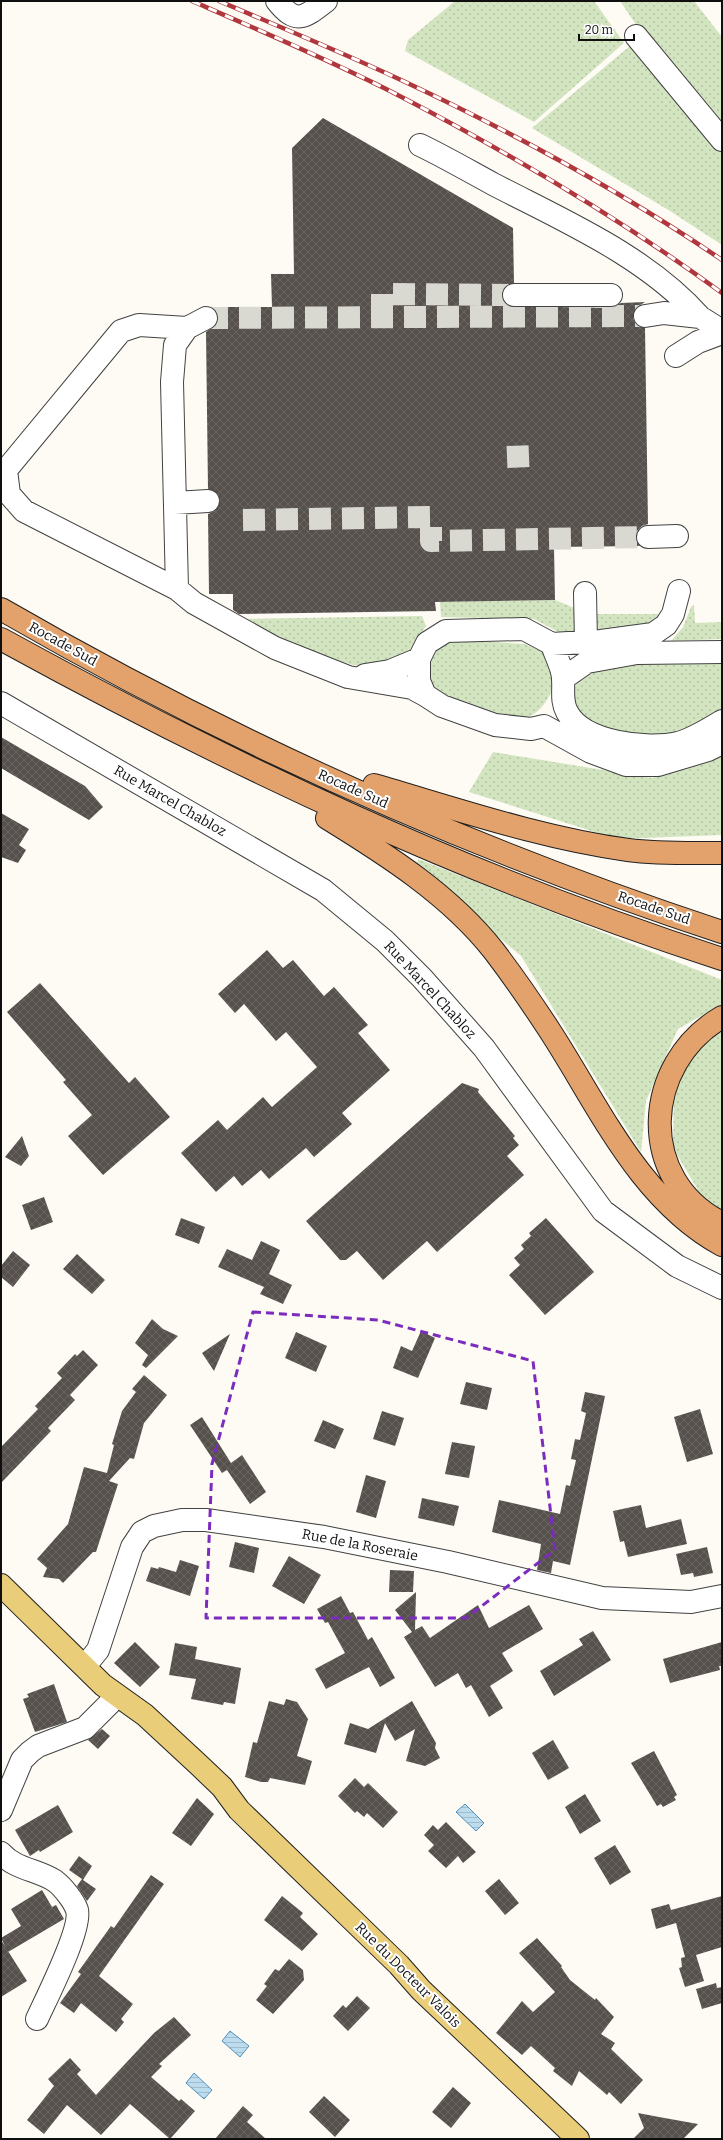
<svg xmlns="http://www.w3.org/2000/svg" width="723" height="2140" font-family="Bitter,serif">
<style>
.grass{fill:url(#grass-dots)}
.water{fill:url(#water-rules);stroke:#4d91be}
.building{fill:url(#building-cross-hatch)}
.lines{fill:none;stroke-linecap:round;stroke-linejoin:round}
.minor-tunnel{stroke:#d9d8d1;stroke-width:22;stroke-dasharray:22 11;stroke-linecap:butt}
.minor-casing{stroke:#424242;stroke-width:24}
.major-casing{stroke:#202020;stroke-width:24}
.highway-casing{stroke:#202020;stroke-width:24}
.minor{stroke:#fff;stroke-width:22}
.major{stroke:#e9cd78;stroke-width:22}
.highway{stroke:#e3a26b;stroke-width:22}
.rail-casing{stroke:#b0373d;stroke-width:4.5}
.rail{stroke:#fff;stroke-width:3;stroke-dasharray:9;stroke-linecap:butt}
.marked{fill:none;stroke:#7b2cbf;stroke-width:3;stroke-dasharray:8 5;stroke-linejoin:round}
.labels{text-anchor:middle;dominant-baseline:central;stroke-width:4;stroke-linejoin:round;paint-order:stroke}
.street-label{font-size:14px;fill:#0f0f0f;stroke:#fff}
</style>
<defs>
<pattern id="grass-dots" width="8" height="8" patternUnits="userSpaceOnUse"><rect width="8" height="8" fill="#d3e5c0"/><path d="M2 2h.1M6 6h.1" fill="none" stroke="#b4c3a4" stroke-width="1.8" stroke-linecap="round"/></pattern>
<pattern id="water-rules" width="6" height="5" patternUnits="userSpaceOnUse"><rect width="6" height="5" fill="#bdddef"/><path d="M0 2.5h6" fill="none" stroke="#a1bccc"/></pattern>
<pattern id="building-cross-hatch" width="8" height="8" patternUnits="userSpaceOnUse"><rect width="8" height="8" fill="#57514d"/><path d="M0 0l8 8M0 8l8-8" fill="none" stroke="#6a6562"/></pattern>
</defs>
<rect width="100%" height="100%" fill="#fdfbf3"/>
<path class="grass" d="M 455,1 L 594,1 L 624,43 L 534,122 L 405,51 L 408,40 Z
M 620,1 L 694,1 L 722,37 L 722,245 L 670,211 L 532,128 L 643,35 Z
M 555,600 L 577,609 L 577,636 L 562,634 L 534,619 L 441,617 L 440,602 Z
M 694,605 L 695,623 L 722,622 L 722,639 L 671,641 L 683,627 L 691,607 Z
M 595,614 L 665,614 L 657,624 L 590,631 Z
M 422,616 L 426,626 L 404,658 L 360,667 L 310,652 L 236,619 Z
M 462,640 L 525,644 L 543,652 C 546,659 553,669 554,677 C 555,685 551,693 547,700 C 540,711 529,720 515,720 C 502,720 451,703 440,695 C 424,683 425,657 442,645 C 447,642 456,641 462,640 Z
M 722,660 L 722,711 L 676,732 L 650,737 L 618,731 L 587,720 L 576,709 L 573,693 L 579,676 L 595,665 Z
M 722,750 L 722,835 L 617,839 L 469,792 L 493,752 L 652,778 Z
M 418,859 L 722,980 L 722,1004 L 678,1029 L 646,1101 L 641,1152 L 521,956 L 416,867 Z
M 722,1030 L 722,1211 L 701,1195 L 673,1148 L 674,1087 L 697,1048 Z"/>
<path class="water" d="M 465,1804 L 484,1823 L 476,1831 L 456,1812 Z
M 230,2031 L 249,2046 L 240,2057 L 222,2041 Z
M 194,2073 L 212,2090 L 204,2099 L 186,2083 Z"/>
<path class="building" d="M 323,118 L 513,228 L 514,283 L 503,288 L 502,295 L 503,301 L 508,306 L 611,308 L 621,303 L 645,302 L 637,307 L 633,318 L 636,324 L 645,328 L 648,524 L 642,526 L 637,531 L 636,538 L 640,546 L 554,547 L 555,600 L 435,602 L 436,611 L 239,614 L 233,610 L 233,594 L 209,594 L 208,514 L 215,511 L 220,501 L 218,494 L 208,489 L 206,332 L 216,325 L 218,319 L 217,313 L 212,307 L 272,307 L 271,274 L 294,274 L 292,148 Z
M 1,737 L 85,786 L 103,807 L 89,820 L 1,768 Z
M 1,813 L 29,829 L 19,845 L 26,850 L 18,863 L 1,857 Z
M 267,950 L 283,968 L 293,960 L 324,996 L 334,987 L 368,1025 L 358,1033 L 390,1070 L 342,1113 L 352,1124 L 314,1157 L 306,1148 L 269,1179 L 261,1170 L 242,1186 L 234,1176 L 216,1192 L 181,1153 L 218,1120 L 227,1130 L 263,1097 L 272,1107 L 317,1067 L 286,1032 L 276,1041 L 244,1004 L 235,1013 L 218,994 Z
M 40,983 L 129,1083 L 135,1077 L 170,1117 L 103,1175 L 68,1136 L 92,1115 L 63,1082 L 66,1080 L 7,1012 Z
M 462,1083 L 479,1089 L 478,1092 L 515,1136 L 513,1138 L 519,1145 L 507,1156 L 524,1175 L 437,1252 L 427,1241 L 383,1280 L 357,1251 L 346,1260 L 340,1260 L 306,1221 Z
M 22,1136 L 29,1156 L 21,1166 L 5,1157 Z
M 44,1197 L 53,1222 L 31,1230 L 22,1205 Z
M 181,1218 L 205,1227 L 199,1244 L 175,1235 Z
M 546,1218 L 594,1272 L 545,1315 L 509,1275 L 520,1265 L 514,1258 L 524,1249 L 521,1245 L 531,1236 L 529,1233 Z
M 261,1241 L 280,1250 L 269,1274 L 292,1285 L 283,1304 L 260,1294 L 264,1287 L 218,1267 L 227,1249 L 252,1260 Z
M 13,1251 L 30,1265 L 13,1287 L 1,1277 L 1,1266 Z
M 77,1254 L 105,1280 L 92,1294 L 63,1269 Z
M 152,1319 L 163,1329 L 178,1336 L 146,1368 L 142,1365 L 148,1355 L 135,1343 Z
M 421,1331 L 435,1338 L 418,1378 L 393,1368 L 401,1346 L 412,1351 Z
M 296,1332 L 327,1346 L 316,1372 L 285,1358 Z
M 230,1334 L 214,1371 L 202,1353 Z
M 83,1350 L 98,1365 L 70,1395 L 75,1400 L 48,1428 L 51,1431 L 1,1483 L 1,1447 L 38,1409 L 35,1406 L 62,1378 L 57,1373 L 75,1354 L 77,1356 Z
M 144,1375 L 167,1395 L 144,1423 L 134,1459 L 130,1458 L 109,1481 L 118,1484 L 96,1552 L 93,1552 L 63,1583 L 59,1579 L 43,1577 L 47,1568 L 37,1559 L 68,1524 L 84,1467 L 107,1473 L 114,1445 L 112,1444 L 122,1411 L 136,1392 L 132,1389 Z
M 466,1382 L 492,1388 L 487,1410 L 460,1404 Z
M 585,1392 L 605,1396 L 570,1565 L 553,1561 L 551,1573 L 537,1570 L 541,1544 L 492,1532 L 499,1500 L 560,1514 L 566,1485 L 570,1486 L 576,1460 L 571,1459 L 575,1439 L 580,1440 L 586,1413 L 581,1411 Z
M 700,1409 L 713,1454 L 687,1462 L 674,1417 Z
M 382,1411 L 404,1418 L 395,1446 L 373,1439 Z
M 202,1417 L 231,1463 L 242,1455 L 266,1492 L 250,1504 L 227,1470 L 222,1473 L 190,1425 Z
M 323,1420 L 344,1429 L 335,1449 L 314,1441 Z
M 452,1442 L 475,1446 L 469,1478 L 445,1474 Z
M 366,1475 L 386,1481 L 376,1518 L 356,1512 Z
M 422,1498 L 459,1506 L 454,1526 L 418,1518 Z
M 641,1505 L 646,1528 L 681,1519 L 687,1544 L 628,1557 L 624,1541 L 620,1542 L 613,1511 Z
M 235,1542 L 259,1548 L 254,1573 L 229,1567 Z
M 707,1547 L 713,1573 L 694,1577 L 693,1573 L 681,1575 L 676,1554 Z
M 289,1556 L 321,1575 L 304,1604 L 272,1586 Z
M 180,1560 L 199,1566 L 190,1596 L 146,1581 L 151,1567 L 158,1569 L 159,1567 L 176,1572 Z
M 390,1570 L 414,1571 L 413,1592 L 389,1592 Z
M 416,1592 L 415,1630 L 422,1626 L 430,1638 L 478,1605 L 489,1628 L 529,1605 L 543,1629 L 502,1653 L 513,1671 L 490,1686 L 503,1708 L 489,1717 L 471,1685 L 466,1688 L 458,1673 L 435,1687 L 404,1637 L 412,1632 L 395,1610 Z
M 341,1596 L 350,1613 L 353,1612 L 368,1640 L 372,1637 L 395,1678 L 380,1687 L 369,1667 L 326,1689 L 315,1669 L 345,1653 L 328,1622 L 325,1623 L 317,1609 Z
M 593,1631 L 611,1660 L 554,1696 L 540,1671 L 583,1645 L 579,1639 Z
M 135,1642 L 160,1667 L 140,1687 L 114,1663 Z
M 722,1642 L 722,1666 L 719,1666 L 720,1670 L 670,1683 L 663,1659 Z
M 175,1643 L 197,1647 L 195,1659 L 241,1668 L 235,1704 L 224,1702 L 223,1705 L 191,1699 L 196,1679 L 169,1675 Z
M 54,1684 L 67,1722 L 35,1732 L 23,1699 L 29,1697 L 27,1694 Z
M 286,1699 L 297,1702 L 308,1719 L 297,1756 L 312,1761 L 305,1785 L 270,1778 L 268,1782 L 261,1782 L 245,1777 L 253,1742 L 257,1743 L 269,1701 L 284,1705 Z
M 412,1701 L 436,1743 L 435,1748 L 440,1758 L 425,1766 L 406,1761 L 415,1729 L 395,1741 L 385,1723 L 376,1753 L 344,1744 L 350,1723 L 368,1729 Z
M 102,1729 L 110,1736 L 98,1749 L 88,1740 Z
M 553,1740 L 569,1768 L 548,1780 L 532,1753 Z
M 654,1751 L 677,1795 L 674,1797 L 676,1800 L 663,1807 L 661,1804 L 657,1806 L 631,1763 Z
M 355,1778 L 364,1787 L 368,1783 L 398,1812 L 383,1828 L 367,1813 L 364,1817 L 357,1811 L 355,1813 L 338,1796 Z
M 585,1794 L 601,1821 L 580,1834 L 565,1807 Z
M 197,1798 L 214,1814 L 191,1846 L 172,1833 Z
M 58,1805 L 73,1832 L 40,1852 L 39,1850 L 30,1856 L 15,1830 Z
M 446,1822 L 476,1852 L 463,1863 L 458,1856 L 446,1868 L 428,1851 L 434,1845 L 424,1835 L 433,1825 L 438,1830 Z
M 615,1845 L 631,1872 L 610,1885 L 594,1858 Z
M 79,1856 L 92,1866 L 83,1880 L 96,1889 L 87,1901 L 77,1886 L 82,1879 L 69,1870 Z
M 151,1875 L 164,1884 L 99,1976 L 133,2004 L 121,2019 L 124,2022 L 116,2032 L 81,2003 L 74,2013 L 60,2003 L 81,1974 L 78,1972 L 111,1926 L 114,1928 Z
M 499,1879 L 519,1903 L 505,1915 L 485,1891 Z
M 42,1890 L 52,1907 L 56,1905 L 64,1919 L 8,1952 L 1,1938 L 21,1926 L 11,1909 Z
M 282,1896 L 303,1913 L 300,1917 L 318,1934 L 302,1951 L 264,1920 Z
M 722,1896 L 722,1947 L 696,1955 L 704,1981 L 685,1987 L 679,1968 L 682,1967 L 681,1958 L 685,1957 L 676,1923 L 656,1929 L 651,1909 L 669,1904 L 671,1910 Z
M 537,1938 L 562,1966 L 561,1967 L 570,1980 L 595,2000 L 596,1998 L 614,2017 L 601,2034 L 615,2043 L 611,2049 L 643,2080 L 621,2104 L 609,2092 L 607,2095 L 579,2071 L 572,2086 L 553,2071 L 555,2068 L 531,2046 L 522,2055 L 496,2033 L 522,2001 L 533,2012 L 555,1992 L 519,1953 Z
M 1,1940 L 27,1981 L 1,1997 Z
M 289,1959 L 303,1970 L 304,1980 L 273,2014 L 256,2000 L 267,1986 L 264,1984 L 275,1969 L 279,1971 Z
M 716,1983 L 717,1988 L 722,1987 L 722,2003 L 702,2009 L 696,1989 Z
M 357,1996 L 370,2008 L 348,2031 L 333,2016 L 343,2005 L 346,2008 Z
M 174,2017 L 191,2035 L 159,2064 L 162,2066 L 151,2077 L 179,2101 L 181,2099 L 195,2111 L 170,2139 L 130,2104 L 101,2135 L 67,2105 L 44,2134 L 27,2120 L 54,2086 L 48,2079 L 70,2058 L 81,2070 L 77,2074 L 96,2095 L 154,2033 Z
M 453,2087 L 471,2103 L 451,2128 L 432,2112 Z
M 324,2096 L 350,2120 L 335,2137 L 309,2112 Z
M 243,2106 L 253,2115 L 247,2122 L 266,2139 L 215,2139 Z
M 638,2113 L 659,2117 L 698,2124 L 683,2139 L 633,2139 L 644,2128 Z"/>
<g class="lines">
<path class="minor-tunnel" d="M 382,316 L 382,294 L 514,295
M 206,318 L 645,316
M 507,457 L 532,456
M 243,520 L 431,517 L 431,541 L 648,537"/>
<defs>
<path id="minor" d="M 277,1 C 296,25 304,18 326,1
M 636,36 L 722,140
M 420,145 C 445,157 469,171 493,184 C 564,221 646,256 700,317
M 514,295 L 611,295
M 645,316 L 664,313 L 700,317 L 722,331
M 206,318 L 187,328 L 175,345 L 172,382 L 177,589 L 194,603 L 275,648 L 348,677 L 412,688 L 425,695
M 676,356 L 698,342 L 722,333
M 175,503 L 208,501
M 648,537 L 677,536
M 177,589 L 24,511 L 9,494 L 6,470 L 121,331 L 139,325 L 187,328
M 585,593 L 586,642
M 552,644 L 601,641 L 653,634 L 666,625 L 673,614 L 679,591
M 365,675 L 390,671 L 419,659
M 564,678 L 587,662 L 637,653 L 722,652
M 1,703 L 323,890 L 385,941 L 422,978 L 484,1048 L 603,1211 L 677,1266 L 722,1288
M 722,721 C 709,729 693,739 678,743 C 648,750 583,743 567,712 C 561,701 564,691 563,679 C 563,668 555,655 552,644 L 524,629 L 446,631 L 427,643 L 419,659 L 419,681 L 425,695 L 442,706 L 495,725 L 531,729 L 544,726 L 591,752 L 626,765 L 658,765 L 708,750 L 722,743
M 85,1666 L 98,1650 L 132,1547 L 142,1532 L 154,1526 L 182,1520 L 206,1520 L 324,1537 L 448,1562 L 602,1598 L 691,1602 L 722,1596
M 1,1810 L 22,1760 L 30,1752 L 38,1746 L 85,1728 L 117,1696
M 1,1853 C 16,1870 37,1869 55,1881 C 63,1887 74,1901 77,1910 C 82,1929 46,1999 37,2019"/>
<path id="major" d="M 1,1585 L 103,1685 L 145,1715 L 200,1766 L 222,1787 L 239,1810 L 399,1965 L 421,1990 L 578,2139"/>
<path id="highway" d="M 1,609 C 229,741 472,850 722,932
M 1,639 C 232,766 471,878 722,959
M 374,785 C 457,809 541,838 628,850 C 659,854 691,853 722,853
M 327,818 C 387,855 450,895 494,951 C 513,976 531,1002 548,1028 C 598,1104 638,1199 722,1245
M 722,1017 C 642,1064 636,1180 722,1223"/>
</defs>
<use href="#minor" class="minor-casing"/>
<use href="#major" class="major-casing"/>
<use href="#highway" class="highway-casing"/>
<use href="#minor" class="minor"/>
<use href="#major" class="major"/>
<use href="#highway" class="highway"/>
<defs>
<path id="rail" d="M 192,1 C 259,30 327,59 392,92 C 506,151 618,217 722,293
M 219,1 C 280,27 341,52 401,80 C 512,132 621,191 722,260"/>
</defs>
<use href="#rail" class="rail-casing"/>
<use href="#rail" class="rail"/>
</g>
<path class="marked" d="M 253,1312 L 378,1320 L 533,1361 L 555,1550 L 466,1618 L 206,1618 L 212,1464 Z"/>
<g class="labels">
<g class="street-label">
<text transform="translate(63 644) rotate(29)">Rocade Sud</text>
<text transform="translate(353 789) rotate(24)">Rocade Sud</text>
<text transform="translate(170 801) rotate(30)">Rue Marcel Chabloz</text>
<text transform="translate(654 908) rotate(19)">Rocade Sud</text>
<text transform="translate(430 990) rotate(47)">Rue Marcel Chabloz</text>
<text transform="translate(360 1545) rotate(11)">Rue de la Roseraie</text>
<text transform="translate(408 1975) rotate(45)">Rue du Docteur Valois</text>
</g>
</g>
<rect width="723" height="2140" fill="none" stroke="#0f0f0f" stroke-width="4"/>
<path d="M579 34v6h55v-6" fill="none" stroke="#0f0f0f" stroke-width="2"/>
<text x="585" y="34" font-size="12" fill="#0f0f0f" stroke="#ffffff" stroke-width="3" paint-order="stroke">20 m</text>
</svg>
